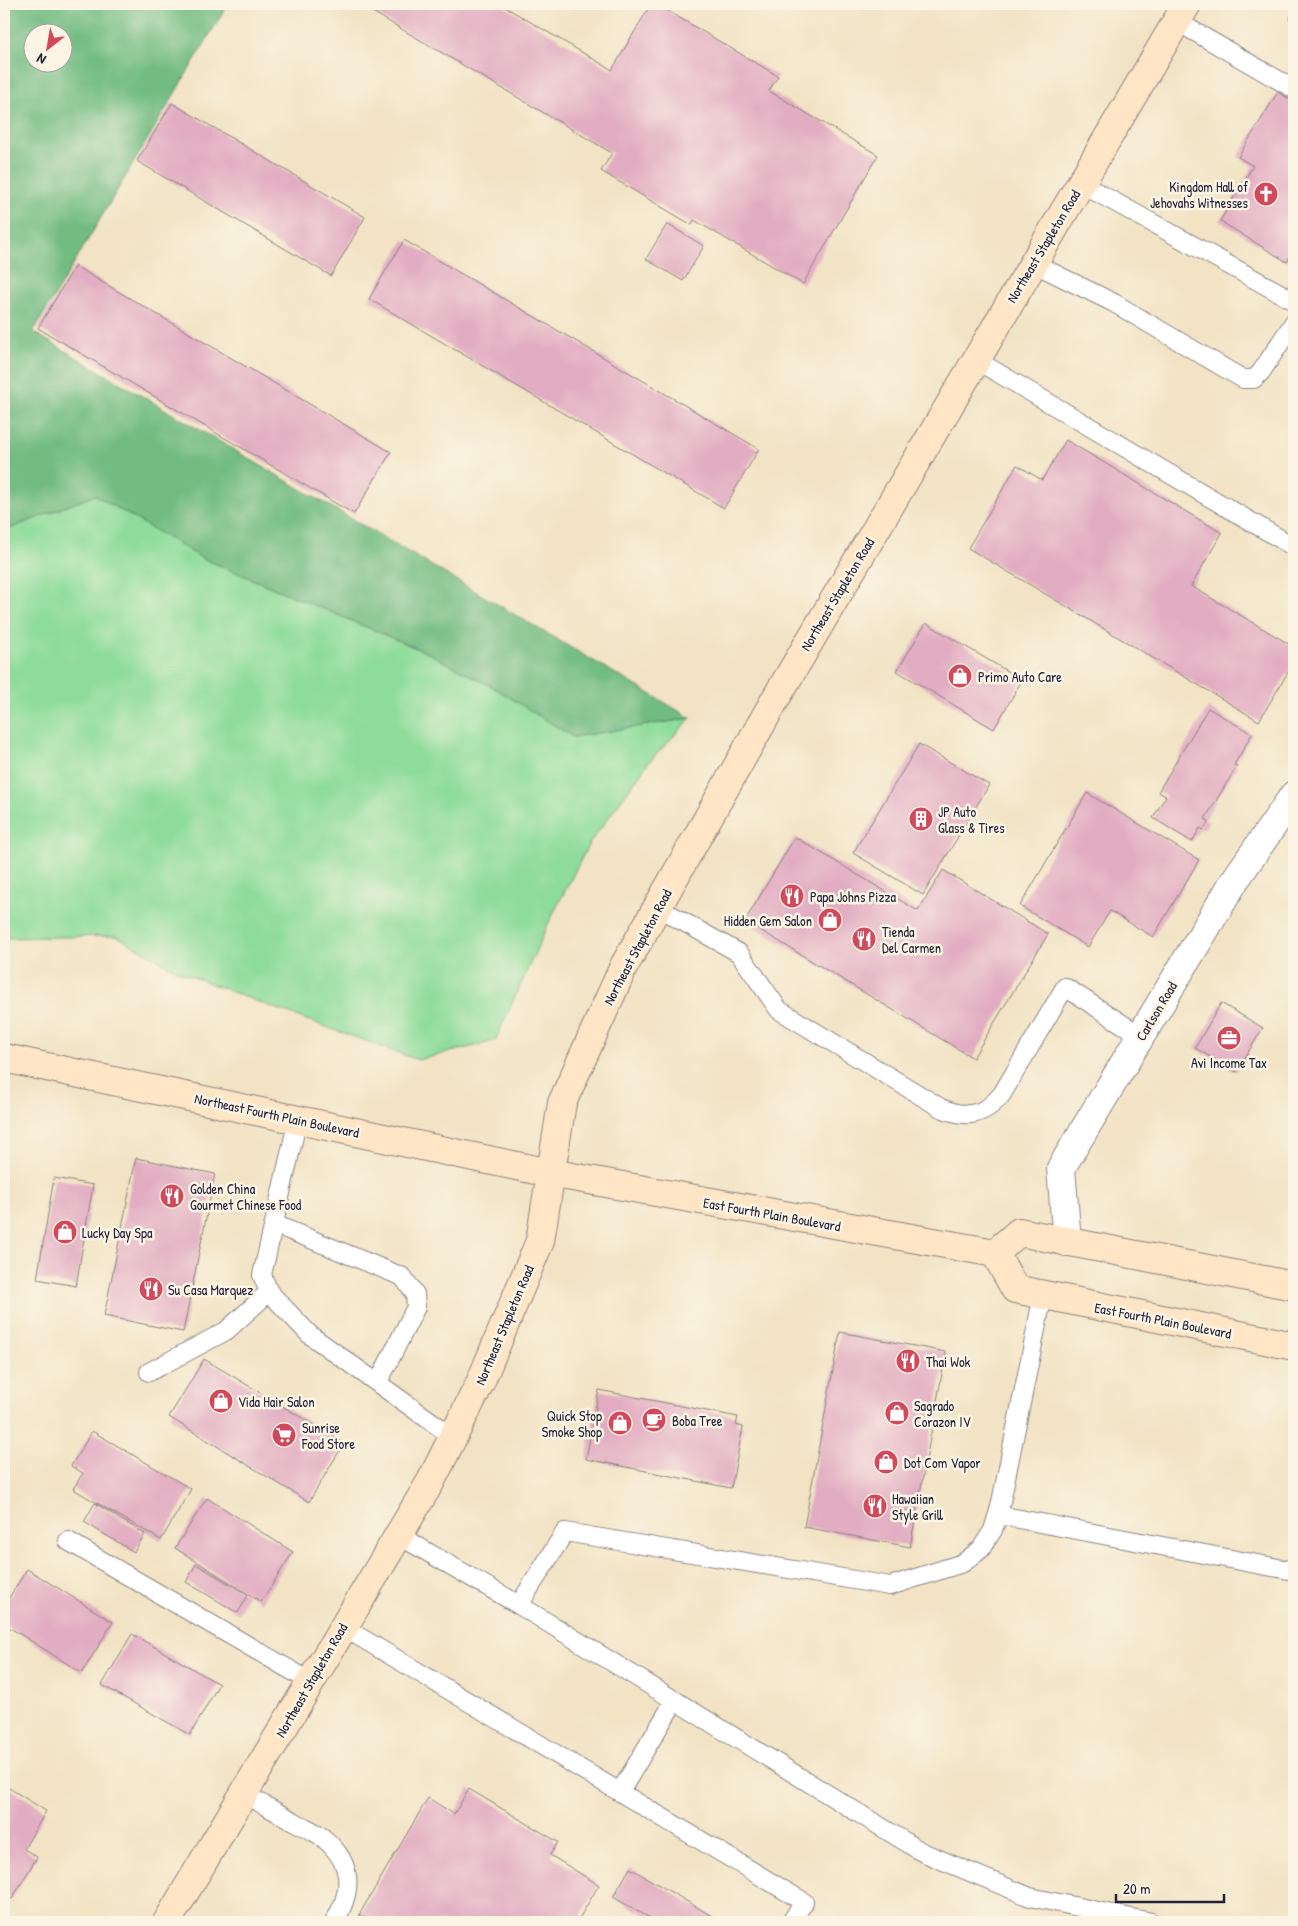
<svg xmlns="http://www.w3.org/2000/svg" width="1298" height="1926" font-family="'Patrick Hand',sans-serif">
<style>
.green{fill:#8ddc9a;stroke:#587f6a}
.forest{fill:#72bc82;stroke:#4a6f5e;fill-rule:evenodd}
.building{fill:#e2adc2}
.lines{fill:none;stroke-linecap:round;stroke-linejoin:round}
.lane-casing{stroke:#8a8280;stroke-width:20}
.street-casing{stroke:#8a8280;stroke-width:30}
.secondary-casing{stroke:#8a8280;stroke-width:30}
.lane{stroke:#fff;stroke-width:18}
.street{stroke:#fff;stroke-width:28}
.secondary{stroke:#fee5c5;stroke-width:28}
.labels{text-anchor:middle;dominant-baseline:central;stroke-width:5;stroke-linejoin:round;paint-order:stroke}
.poi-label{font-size:14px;fill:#22223b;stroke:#fcf5e5;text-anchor:start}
.street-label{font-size:14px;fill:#22223b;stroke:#fcf5e5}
</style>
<rect width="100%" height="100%" fill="#fcf5e5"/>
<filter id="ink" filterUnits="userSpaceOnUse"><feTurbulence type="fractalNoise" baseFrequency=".02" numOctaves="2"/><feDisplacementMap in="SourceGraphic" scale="10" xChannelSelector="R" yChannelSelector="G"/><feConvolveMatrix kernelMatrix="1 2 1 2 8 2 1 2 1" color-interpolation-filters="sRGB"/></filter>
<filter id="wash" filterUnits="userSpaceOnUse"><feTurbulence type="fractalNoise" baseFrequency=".0096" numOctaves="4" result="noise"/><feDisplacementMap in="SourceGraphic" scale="20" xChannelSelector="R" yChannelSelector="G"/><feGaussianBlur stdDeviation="1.12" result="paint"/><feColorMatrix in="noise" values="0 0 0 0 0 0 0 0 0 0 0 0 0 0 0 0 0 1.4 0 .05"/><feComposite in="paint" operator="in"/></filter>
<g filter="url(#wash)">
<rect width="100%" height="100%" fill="#f2e3c5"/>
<path class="green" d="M 95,495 L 202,558 L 428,653 L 493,687 L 573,737 L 691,718 L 649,762 L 589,844 L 549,922 L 495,1041 L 418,1060 L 282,1011 L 178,971 L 117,936 L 4,938 L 4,531 Z"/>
<path class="forest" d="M 4,4 L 228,4 L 33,332 L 691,718 L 573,737 L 493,687 L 428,653 L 202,558 L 95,495 L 4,531 ZM 32,32 L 62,32 L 62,62 L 32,62 Z"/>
<g id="blocks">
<path class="building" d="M 359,4 L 500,4 L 612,70 L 651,4 L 656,4 L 778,76 L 769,91 L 878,155 L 803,284 L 694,220 L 692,225 L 601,171 L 612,153 Z
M 1294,11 L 1294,22 L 1289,19 Z
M 1278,92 L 1294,102 L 1294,249 L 1287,262 L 1220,221 L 1253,166 L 1238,157 Z
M 172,103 L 365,217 L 331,276 L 137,161 Z
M 667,224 L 704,246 L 683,281 L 646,259 Z
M 404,240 L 759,449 L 724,508 L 369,299 Z
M 75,266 L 391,452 L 354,514 L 38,328 Z
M 1066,440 L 1222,533 L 1191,586 L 1294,647 L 1294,662 L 1259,721 L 968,548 L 1017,465 L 1042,480 Z
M 926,623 L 1022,680 L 994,729 L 897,671 Z
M 1208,708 L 1252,734 L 1234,765 L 1237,766 L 1205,819 L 1209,821 L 1203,830 L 1200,828 L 1192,842 L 1153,818 L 1166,796 L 1158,792 Z
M 919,744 L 989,785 L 923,895 L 853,853 Z
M 1087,793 L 1199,860 L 1153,937 L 1110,911 L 1088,947 L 1020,906 Z
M 795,837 L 918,911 L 943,870 L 1048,934 L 973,1058 L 745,921 Z
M 1221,1003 L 1263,1028 L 1236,1072 L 1195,1048 Z
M 136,1158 L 215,1174 L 183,1332 L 104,1316 Z
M 54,1178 L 93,1185 L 76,1286 L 37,1279 Z
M 840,1332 L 946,1352 L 910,1547 L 804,1527 Z
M 204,1359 L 344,1443 L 309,1502 L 169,1417 Z
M 599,1390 L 738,1417 L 736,1425 L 743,1427 L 731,1488 L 586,1459 Z
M 92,1431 L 191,1489 L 161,1540 L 73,1489 L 83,1473 L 71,1466 Z
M 207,1498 L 293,1552 L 261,1602 L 175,1548 Z
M 95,1503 L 145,1534 L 134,1552 L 84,1522 Z
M 196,1564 L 248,1595 L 238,1613 L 186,1582 Z
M 27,1569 L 113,1622 L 82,1673 L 4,1624 L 4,1606 Z
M 132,1634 L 219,1684 L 190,1735 L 102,1685 Z
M 4,1785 L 46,1811 L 24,1849 L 37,1857 L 12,1899 L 4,1894 Z
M 469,1789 L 558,1842 L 550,1855 L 599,1885 L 577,1922 L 371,1922 L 359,1915 L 428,1798 L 454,1814 Z
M 630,1868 L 722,1922 L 657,1922 L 613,1897 Z"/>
</g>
</g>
<g filter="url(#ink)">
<use href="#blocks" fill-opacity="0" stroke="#8a8280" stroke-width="1"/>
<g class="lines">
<defs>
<path id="lane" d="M 1176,21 L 1294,89
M 1080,183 L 1294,301
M 1033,263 L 1114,303 L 1243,379 L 1254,379 L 1261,372 L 1294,322
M 976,360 L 1294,547
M 657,907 L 739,953 L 779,1010 L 941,1108 C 967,1119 984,1116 1002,1094 L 1065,987 L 1141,1036
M 298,1119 L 262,1275 L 269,1292 L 310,1335 L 453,1437
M 274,1224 L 403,1277 L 415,1294 L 416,1307 L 378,1383
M 149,1372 L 226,1331 L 269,1292
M 998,1515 L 1294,1571
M 398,1535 L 519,1605 L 922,1852 L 1030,1897 L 1151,1922
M 68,1541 L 311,1682
M 519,1605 L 565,1532 L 890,1586 L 963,1563 L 981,1549 L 993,1530 L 1000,1507 L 1043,1295
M 343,1627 L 804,1902 L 791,1922
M 620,1792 L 675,1700
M 244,1794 C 261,1803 278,1813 295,1822 C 304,1827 314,1831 322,1837 C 353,1862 354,1890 334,1922"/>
<path id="street" d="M 1067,1242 L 1061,1168 L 1235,880 L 1294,795"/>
<path id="secondary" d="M 4,1058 L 550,1173 L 995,1253
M 995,1253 L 1015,1289 L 1294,1346
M 995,1253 L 1019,1232 L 1294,1286
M 167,1922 L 431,1481 L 480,1383 L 540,1241 L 562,1103 L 624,966 L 776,698 L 1187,4"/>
</defs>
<use href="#lane" class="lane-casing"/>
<use href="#street" class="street-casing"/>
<use href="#secondary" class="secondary-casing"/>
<use href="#lane" class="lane"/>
<use href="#street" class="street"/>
<use href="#secondary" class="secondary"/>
</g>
</g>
<defs>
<symbol id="church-disc" viewBox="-11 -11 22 22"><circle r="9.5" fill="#d1495b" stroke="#fcf5e5"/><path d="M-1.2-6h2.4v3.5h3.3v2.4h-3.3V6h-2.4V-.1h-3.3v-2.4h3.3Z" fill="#fff"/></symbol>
<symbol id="shop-disc" viewBox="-11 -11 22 22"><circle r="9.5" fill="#d1495b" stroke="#fcf5e5"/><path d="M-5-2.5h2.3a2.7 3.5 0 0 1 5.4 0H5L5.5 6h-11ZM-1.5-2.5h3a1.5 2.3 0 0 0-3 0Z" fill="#fff"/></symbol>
<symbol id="building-disc" viewBox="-11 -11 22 22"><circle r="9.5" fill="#d1495b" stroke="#fcf5e5"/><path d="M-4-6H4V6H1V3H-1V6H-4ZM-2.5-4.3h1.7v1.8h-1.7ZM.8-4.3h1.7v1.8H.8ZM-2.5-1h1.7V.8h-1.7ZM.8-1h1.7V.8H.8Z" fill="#fff"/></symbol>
<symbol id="restaurant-disc" viewBox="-11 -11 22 22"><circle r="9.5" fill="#d1495b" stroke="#fcf5e5"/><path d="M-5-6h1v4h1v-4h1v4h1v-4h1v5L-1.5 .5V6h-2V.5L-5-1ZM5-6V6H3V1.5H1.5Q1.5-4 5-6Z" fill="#fff"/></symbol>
<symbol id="office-disc" viewBox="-11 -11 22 22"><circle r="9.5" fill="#d1495b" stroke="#fcf5e5"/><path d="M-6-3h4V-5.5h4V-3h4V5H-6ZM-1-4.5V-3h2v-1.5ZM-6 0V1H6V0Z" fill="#fff"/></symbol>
<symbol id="cafe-disc" viewBox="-11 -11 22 22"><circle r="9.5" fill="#d1495b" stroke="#fcf5e5"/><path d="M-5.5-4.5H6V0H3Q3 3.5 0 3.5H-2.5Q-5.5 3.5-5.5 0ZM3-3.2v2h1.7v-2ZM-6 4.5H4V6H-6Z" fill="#fff"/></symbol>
<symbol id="supermarket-disc" viewBox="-11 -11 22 22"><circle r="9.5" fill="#d1495b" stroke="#fcf5e5"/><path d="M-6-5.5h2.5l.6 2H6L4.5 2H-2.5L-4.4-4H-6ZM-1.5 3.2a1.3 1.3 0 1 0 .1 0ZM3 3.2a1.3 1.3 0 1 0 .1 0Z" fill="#fff"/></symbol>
</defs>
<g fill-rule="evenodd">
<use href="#church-disc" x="1252" y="180" width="28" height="28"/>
<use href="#shop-disc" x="946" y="662" width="28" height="28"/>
<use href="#building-disc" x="907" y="805" width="28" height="28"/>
<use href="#restaurant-disc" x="778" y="882" width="28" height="28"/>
<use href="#shop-disc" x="816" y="906" width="28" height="28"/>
<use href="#restaurant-disc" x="850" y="925" width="28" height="28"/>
<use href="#office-disc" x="1215" y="1024" width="28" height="28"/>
<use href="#restaurant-disc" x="158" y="1182" width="28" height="28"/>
<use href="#shop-disc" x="51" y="1218" width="28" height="28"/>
<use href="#restaurant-disc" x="137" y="1275" width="28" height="28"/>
<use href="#restaurant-disc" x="894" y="1347" width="28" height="28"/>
<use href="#shop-disc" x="207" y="1387" width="28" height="28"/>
<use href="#shop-disc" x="883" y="1399" width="28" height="28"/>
<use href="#cafe-disc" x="640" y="1406" width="28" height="28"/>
<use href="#shop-disc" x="606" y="1409" width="28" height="28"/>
<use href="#supermarket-disc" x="270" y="1421" width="28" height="28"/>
<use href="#shop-disc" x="872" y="1448" width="28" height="28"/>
<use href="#restaurant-disc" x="861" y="1492" width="28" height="28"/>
</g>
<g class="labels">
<g class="poi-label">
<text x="1248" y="186" text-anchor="end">Kingdom Hall of<tspan x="1248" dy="16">Jehovahs Witnesses</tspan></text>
<text x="978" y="676">Primo Auto Care</text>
<text x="938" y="811">JP Auto<tspan x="938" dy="16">Glass &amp; Tires</tspan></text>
<text x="810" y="896">Papa Johns Pizza</text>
<text x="812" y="920" text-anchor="end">Hidden Gem Salon</text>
<text x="882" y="931">Tienda<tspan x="882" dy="16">Del Carmen</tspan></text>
<text x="1229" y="1062" text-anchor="middle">Avi Income Tax</text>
<text x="190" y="1188">Golden China<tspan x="190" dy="16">Gourmet Chinese Food</tspan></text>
<text x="82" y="1232">Lucky Day Spa</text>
<text x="168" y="1289">Su Casa Marquez</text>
<text x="926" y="1361">Thai Wok</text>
<text x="238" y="1401">Vida Hair Salon</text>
<text x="914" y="1405">Sagrado<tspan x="914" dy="16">Corazon IV</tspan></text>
<text x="602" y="1415" text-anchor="end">Quick Stop<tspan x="602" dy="16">Smoke Shop</tspan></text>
<text x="672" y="1420">Boba Tree</text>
<text x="302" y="1427">Sunrise<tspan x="302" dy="16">Food Store</tspan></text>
<text x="904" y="1462">Dot Com Vapor</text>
<text x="892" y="1498">Hawaiian<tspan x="892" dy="16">Style Grill</tspan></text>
</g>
<g class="street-label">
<text transform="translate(1043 246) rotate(-59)">Northeast Stapleton Road</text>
<text transform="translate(837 594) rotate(-59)">Northeast Stapleton Road</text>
<text transform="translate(637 947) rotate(-62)">Northeast Stapleton Road</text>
<text transform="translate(1156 1011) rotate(-59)">Carlson Road</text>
<text transform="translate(277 1115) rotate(12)">Northeast Fourth Plain Boulevard</text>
<text transform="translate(772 1214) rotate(10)">East Fourth Plain Boulevard</text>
<text transform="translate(1163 1320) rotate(11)">East Fourth Plain Boulevard</text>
<text transform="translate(504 1325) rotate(-67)">Northeast Stapleton Road</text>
<text transform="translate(311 1680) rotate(-60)">Northeast Stapleton Road</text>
</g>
</g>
<rect width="1298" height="1926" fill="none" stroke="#fcf5e5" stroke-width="20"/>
<g transform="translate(48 48) rotate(211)"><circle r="24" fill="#fcf5e5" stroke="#a5a1a1"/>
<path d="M0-4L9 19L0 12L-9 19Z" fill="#d1495b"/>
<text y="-8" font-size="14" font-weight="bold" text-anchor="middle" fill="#22223b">N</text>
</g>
<path d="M1116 1894v8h108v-8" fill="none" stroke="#22223b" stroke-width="2.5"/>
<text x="1123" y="1894" font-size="15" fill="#22223b" stroke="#fcf5e5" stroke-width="4" paint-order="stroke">20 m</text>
</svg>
